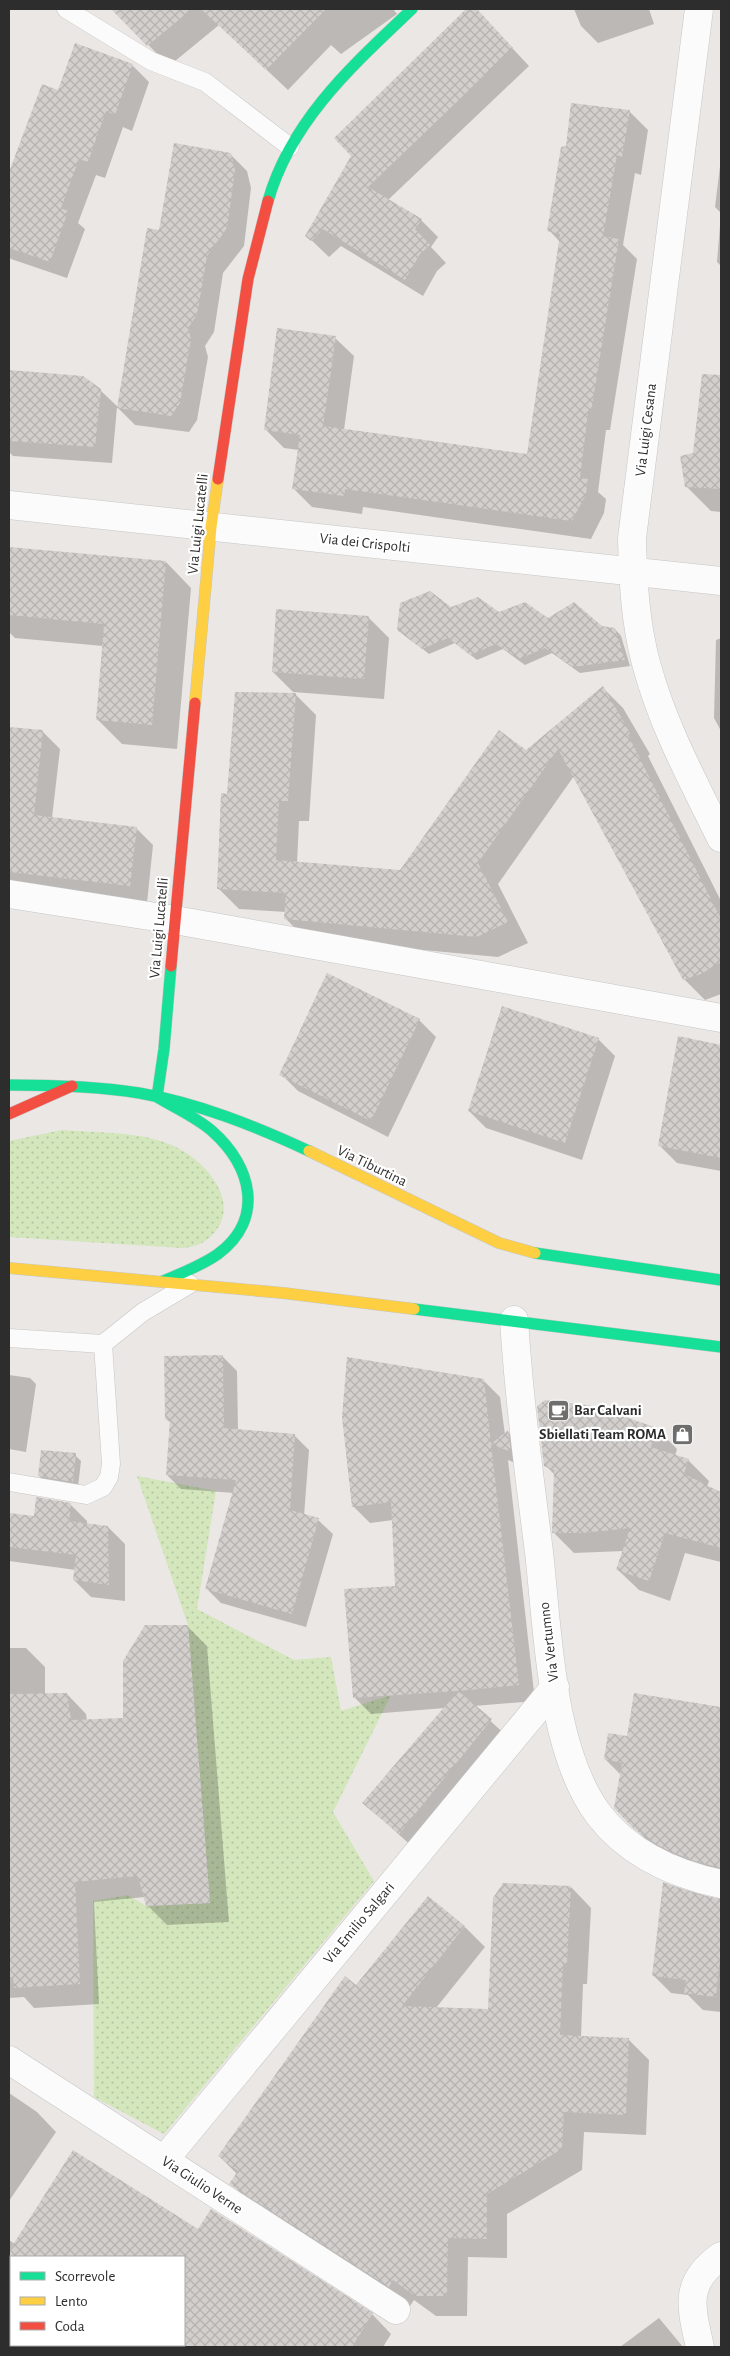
<svg xmlns="http://www.w3.org/2000/svg" width="730" height="2356" font-family="'Alegreya Sans',sans-serif">
<style>
.grass{fill:url(#grass-dots)}
.shadow{fill:#0003;fill-rule:evenodd}
.building{fill:url(#building-cross-hatch)}
.lines{fill:none;stroke-linecap:round;stroke-linejoin:round}
.lane-casing{stroke:#c6c6c6;stroke-width:19}
.street-casing{stroke:#c6c6c6;stroke-width:29}
.fast-casing{stroke:#c6c6c6;stroke-width:12}
.slow-casing{stroke:#c6c6c6;stroke-width:12}
.jam-casing{stroke:#c6c6c6;stroke-width:12}
.lane{stroke:#fcfbfb;stroke-width:18}
.street{stroke:#fcfbfb;stroke-width:28}
.fast{stroke:#16e098;stroke-width:11}
.slow{stroke:#ffcf43;stroke-width:11}
.jam{stroke:#f24e42;stroke-width:11}
.labels{text-anchor:middle;dominant-baseline:central;stroke-width:4.5;stroke-linejoin:round;paint-order:stroke}
.street-label{font-size:15px;fill:#2d2d2d;stroke:#fff}
.poi-label{font-size:15px;font-weight:bold;fill:#2d2d2d;stroke:#fff;text-anchor:start}
</style>
<defs>
<pattern id="grass-dots" width="8" height="8" patternUnits="userSpaceOnUse" patternTransform="scale(1.25)"><rect width="8" height="8" fill="#d3e6bc"/><path d="M2 2h.1M6 6h.1" fill="none" stroke="#b5c6a2" stroke-width="1.8" stroke-linecap="round"/></pattern>
<pattern id="building-cross-hatch" width="8" height="8" patternUnits="userSpaceOnUse" patternTransform="scale(1.25)"><rect width="8" height="8" fill="#d2cfcd"/><path d="M0 0l8 8M0 8l8-8" fill="none" stroke="#b5b2b0"/></pattern>
</defs>
<rect width="100%" height="100%" fill="#eae7e4"/>
<path class="grass" d="M 62,1130 C 98,1133 141,1131 174,1146 C 204,1160 241,1200 215,1232 C 206,1243 195,1247 182,1248 L 9,1237 L 9,1141 Z
M 137,1476 L 216,1491 L 197,1609 L 294,1660 L 331,1657 L 341,1711 L 391,1695 L 333,1812 L 374,1881 L 164,2134 L 94,2097 L 93,1901 L 128,1895 L 146,1906 L 210,1903 L 188,1625 Z"/>
<path class="shadow" d="M 113,9 L 393,9 L 397,14 L 341,54 L 331,45 L 288,90 L 219,25 L 169,66 Z
M 468,9 L 476,9 L 529,66 L 388,200 L 421,220 L 438,237 L 431,247 L 446,263 L 437,271 L 423,296 L 341,246 L 329,257 L 307,236 L 353,156 L 336,138 Z
M 574,9 L 649,9 L 654,24 L 598,43 L 581,26 Z
M 132,65 L 149,82 L 132,131 L 123,127 L 105,178 L 96,175 L 78,223 L 85,229 L 67,278 L 11,259 L 9,257 L 9,202 L 11,197 L 9,195 L 9,175 L 43,85 L 58,92 Z
M 629,111 L 648,130 L 641,175 L 635,173 L 623,245 L 637,259 L 610,430 L 606,430 L 598,492 L 606,499 L 604,513 L 591,539 L 363,507 L 362,514 L 312,507 L 294,489 L 299,450 L 284,448 L 265,429 L 335,338 L 354,356 L 344,430 L 528,456 L 560,242 L 549,230 L 567,147 Z
M 230,154 L 247,171 L 251,188 L 244,246 L 223,273 L 214,332 L 205,346 L 208,357 L 197,420 L 189,432 L 135,425 L 117,407 L 112,463 L 13,456 L 9,452 L 9,375 L 17,372 L 100,390 L 118,407 L 160,231 Z
M 721,158 L 721,266 L 717,262 L 721,213 L 715,207 Z
M 697,425 L 721,426 L 721,512 L 711,511 L 686,486 L 694,454 Z
M 9,548 L 166,562 L 191,588 L 177,749 L 122,744 L 97,719 L 103,646 L 15,638 L 9,632 Z
M 451,609 L 548,619 L 615,629 L 621,636 L 630,666 L 580,673 L 552,653 L 525,665 L 503,649 L 477,660 L 455,643 L 429,654 L 405,635 Z
M 368,617 L 389,638 L 384,699 L 293,692 L 316,715 L 309,821 L 299,821 L 297,863 L 400,872 L 526,752 L 602,687 L 623,708 L 650,754 L 648,756 L 721,901 L 721,994 L 705,1000 L 684,979 L 574,776 L 498,884 L 528,943 L 498,957 L 306,939 L 285,918 L 286,912 L 239,909 L 218,888 L 228,796 L 295,694 L 273,672 Z
M 721,638 L 721,731 L 714,718 L 716,640 Z
M 9,728 L 43,732 L 60,749 L 52,818 L 136,828 L 153,845 L 147,903 L 9,887 Z
M 419,1020 L 436,1037 L 388,1137 L 298,1091 L 281,1074 Z
M 679,1038 L 721,1046 L 721,1171 L 677,1163 L 660,1146 Z
M 598,1039 L 615,1056 L 582,1160 L 486,1128 L 469,1111 Z
M 222,1356 L 237,1371 L 238,1431 L 295,1436 L 309,1450 L 304,1516 L 318,1520 L 333,1534 L 306,1627 L 221,1603 L 207,1589 L 234,1493 L 181,1489 L 167,1475 L 171,1423 L 166,1419 Z
M 9,1375 L 30,1378 L 36,1384 L 26,1452 L 9,1449 Z
M 483,1380 L 500,1397 L 505,1435 L 508,1432 L 525,1448 L 527,1468 L 508,1460 L 535,1701 L 474,1706 L 508,1737 L 416,1850 L 364,1803 L 445,1708 L 371,1714 L 354,1697 L 396,1587 L 393,1520 L 370,1523 L 353,1506 Z
M 657,1429 L 677,1449 L 675,1456 L 688,1460 L 709,1481 L 707,1487 L 721,1493 L 721,1562 L 685,1553 L 670,1601 L 639,1590 L 618,1570 L 624,1551 L 574,1553 L 554,1533 L 555,1475 L 545,1465 Z
M 75,1455 L 81,1461 L 78,1487 L 45,1482 L 39,1476 Z
M 70,1504 L 87,1521 L 87,1524 L 108,1527 L 125,1544 L 125,1601 L 91,1597 L 74,1580 L 76,1570 L 9,1561 L 9,1515 L 35,1518 Z
M 721,1622 L 721,1882 L 656,1849 L 623,1817 L 621,1775 L 605,1759 L 628,1737 L 720,1708 Z
M 187,1626 L 207,1646 L 229,1922 L 167,1925 L 147,1905 L 145,1897 L 94,1902 L 99,2004 L 34,2008 L 24,1997 L 9,1998 L 9,1648 L 26,1648 L 45,1667 L 45,1694 L 67,1694 L 86,1714 L 87,1721 L 125,1720 Z
M 664,1884 L 721,1900 L 721,2012 L 703,2010 L 688,1995 L 671,1993 L 654,1976 Z
M 571,1887 L 591,1908 L 587,1984 L 583,1984 L 581,2037 L 629,2040 L 649,2060 L 646,2135 L 584,2132 L 582,2170 L 507,2214 L 507,2258 L 468,2257 L 467,2316 L 436,2316 L 414,2300 L 410,2306 L 251,2204 L 231,2183 L 237,2174 L 219,2156 L 357,1986 L 465,1927 L 485,1947 L 436,2008 L 490,2011 Z
M 9,2093 L 37,2112 L 56,2132 L 9,2201 Z
M 198,2231 L 372,2314 L 391,2334 L 383,2347 L 9,2347 L 9,2240 L 15,2244 ZM 11,2257 L 184,2257 L 184,2345 L 11,2345 Z
M 659,2318 L 683,2347 L 620,2347 Z"/>
<path class="building" d="M 111,9 L 192,9 L 147,46 Z
M 201,9 L 326,9 L 266,70 Z
M 466,9 L 477,9 L 513,48 L 368,187 L 422,219 L 415,229 L 430,245 L 420,254 L 405,280 L 323,229 L 311,241 L 305,236 L 351,156 L 334,138 Z
M 75,43 L 133,64 L 115,115 L 106,111 L 88,162 L 79,159 L 61,208 L 68,211 L 50,262 L 9,248 L 9,172 L 42,84 L 58,90 Z
M 571,103 L 630,110 L 622,157 L 617,155 L 603,236 L 619,239 L 591,412 L 588,412 L 580,478 L 588,479 L 586,494 L 572,521 L 345,489 L 344,496 L 292,489 L 300,435 L 264,430 L 277,328 L 336,336 L 323,426 L 527,454 L 560,234 L 547,231 L 561,147 L 566,146 Z
M 174,143 L 231,153 L 235,170 L 227,228 L 207,256 L 197,315 L 188,328 L 191,339 L 180,403 L 171,416 L 117,408 L 147,228 L 159,230 Z
M 9,370 L 83,376 L 101,389 L 95,447 L 9,441 Z
M 702,374 L 721,375 L 721,489 L 685,487 L 680,456 L 693,453 Z
M 9,547 L 166,561 L 152,725 L 96,720 L 104,624 L 9,615 Z
M 430,591 L 451,607 L 478,597 L 499,612 L 525,602 L 548,618 L 574,602 L 602,626 L 615,628 L 625,660 L 573,667 L 545,648 L 519,659 L 496,644 L 470,655 L 448,638 L 422,649 L 397,630 L 400,603 Z
M 276,609 L 369,616 L 364,679 L 272,672 Z
M 603,686 L 630,733 L 628,735 L 721,919 L 721,962 L 701,974 L 683,980 L 558,749 L 478,863 L 508,922 L 477,937 L 284,919 L 286,893 L 217,889 L 221,793 L 227,794 L 235,692 L 296,693 L 288,801 L 279,801 L 276,860 L 400,870 L 499,730 L 526,750 Z
M 9,727 L 43,730 L 34,815 L 137,827 L 130,886 L 9,872 Z
M 327,973 L 420,1019 L 371,1121 L 279,1075 Z
M 502,1006 L 599,1038 L 565,1143 L 468,1111 Z
M 678,1036 L 721,1045 L 721,1158 L 658,1146 Z
M 223,1355 L 224,1428 L 295,1434 L 290,1510 L 319,1518 L 292,1614 L 205,1589 L 236,1480 L 166,1475 L 170,1419 L 165,1419 L 164,1356 Z
M 347,1357 L 484,1379 L 491,1444 L 508,1430 L 511,1452 L 491,1444 L 519,1685 L 458,1691 L 353,1698 L 344,1589 L 395,1586 L 391,1502 L 352,1507 L 342,1417 Z
M 545,1400 L 594,1406 L 657,1428 L 651,1447 L 689,1459 L 684,1474 L 721,1492 L 721,1548 L 665,1533 L 649,1581 L 616,1570 L 630,1528 L 583,1533 L 552,1533 L 554,1470 L 544,1466 L 537,1406 Z
M 41,1450 L 76,1453 L 73,1482 L 38,1476 Z
M 36,1497 L 71,1503 L 69,1521 L 108,1526 L 109,1585 L 73,1580 L 76,1555 L 9,1547 L 9,1513 L 34,1516 Z
M 145,1625 L 188,1625 L 210,1903 L 146,1906 L 138,1876 L 75,1882 L 80,1984 L 14,1988 L 13,1977 L 9,1977 L 9,1694 L 67,1693 L 71,1720 L 123,1718 L 123,1661 Z
M 458,1691 L 492,1719 L 399,1834 L 362,1803 Z
M 634,1693 L 721,1707 L 721,1868 L 691,1860 L 661,1847 L 634,1829 L 614,1808 L 622,1763 L 604,1759 L 608,1733 L 627,1736 Z
M 663,1882 L 699,1895 L 721,1899 L 721,1949 L 716,1997 L 684,1993 L 686,1980 L 652,1976 Z
M 503,1883 L 571,1886 L 567,1964 L 563,1964 L 560,2035 L 629,2038 L 626,2115 L 564,2112 L 562,2149 L 487,2194 L 487,2239 L 448,2238 L 447,2296 L 415,2296 L 393,2280 L 389,2287 L 229,2184 L 238,2171 L 218,2156 L 345,1976 L 356,1985 L 428,1896 L 465,1926 L 402,2006 L 488,2009 L 493,1898 Z
M 73,2150 L 198,2229 L 211,2209 L 373,2313 L 352,2347 L 184,2347 L 184,2257 L 9,2257 L 9,2251 Z"/>
<g class="lines">
<defs>
<path id="lane" d="M 66,9 L 151,61 L 205,82 L 290,147
M 9,1338 L 103,1344 L 143,1312 L 190,1284
M 9,1482 L 86,1495 L 103,1487 L 109,1477 L 111,1464 L 103,1344"/>
<path id="street" d="M 699,9 L 632,538 C 633,580 635,622 646,663 C 662,724 693,781 721,838
M 9,505 L 721,581
M 9,894 L 175,920 L 721,1018
M 514,1320 C 519,1398 529,1475 539,1552 C 548,1631 550,1750 599,1815 C 629,1854 674,1874 721,1884
M 9,2060 L 396,2310
M 164,2160 L 555,1687
M 700,2347 C 691,2307 683,2283 721,2256"/>
<path id="fast" d="M 268,201 C 291,120 353,65 412,9
M 9,1085 C 53,1085 96,1086 139,1093 C 198,1103 255,1126 309,1151
M 535,1253 L 721,1280
M 163,1281 C 182,1273 201,1266 218,1254 C 265,1219 252,1166 212,1131 C 196,1117 175,1108 157,1097 L 164,1049 L 171,966
M 414,1309 L 721,1347"/>
<path id="slow" d="M 195,703 L 211,527 L 218,479
M 309,1151 L 499,1243 L 535,1253
M 9,1268 L 283,1293 L 414,1309"/>
<path id="jam" d="M 218,479 L 248,279 L 268,201
M 171,966 L 195,703
M 9,1114 L 72,1086"/>
</defs>
<use href="#lane" class="lane-casing"/>
<use href="#street" class="street-casing"/>
<use href="#fast" class="fast-casing"/>
<use href="#slow" class="slow-casing"/>
<use href="#jam" class="jam-casing"/>
<use href="#lane" class="lane"/>
<use href="#street" class="street"/>
<use href="#fast" class="fast"/>
<use href="#slow" class="slow"/>
<use href="#jam" class="jam"/>
</g>
<defs>
<symbol id="cafe-square" viewBox="-11 -11 22 22"><rect x="-9" y="-9" width="18" height="18" rx="4" fill="#6f6e6d" stroke="#fff"/><path d="M-5.5-4.5H6V0H3Q3 3.5 0 3.5H-2.5Q-5.5 3.5-5.5 0ZM3-3.2v2h1.7v-2ZM-6 4.5H4V6H-6Z" fill="#fff"/></symbol>
<symbol id="shop-square" viewBox="-11 -11 22 22"><rect x="-9" y="-9" width="18" height="18" rx="4" fill="#6f6e6d" stroke="#fff"/><path d="M-5-2.5h2.3a2.7 3.5 0 0 1 5.4 0H5L5.5 6h-11ZM-1.5-2.5h3a1.5 2.3 0 0 0-3 0Z" fill="#fff"/></symbol>
</defs>
<g fill-rule="evenodd">
<use href="#cafe-square" x="546" y="1398" width="25" height="25"/>
<use href="#shop-square" x="670" y="1422" width="25" height="25"/>
</g>
<g class="labels">
<g class="street-label">
<text transform="translate(646 430) rotate(-83)">Via Luigi Cesana</text>
<text transform="translate(198 524) rotate(-84)">Via Luigi Lucatelli</text>
<text transform="translate(365 543) rotate(6)">Via dei Crispolti</text>
<text transform="translate(159 928) rotate(-85)">Via Luigi Lucatelli</text>
<text transform="translate(372 1166) rotate(26)">Via Tiburtina</text>
<text transform="translate(549 1642) rotate(-97)">Via Vertumno</text>
<text transform="translate(359 1923) rotate(-50)">Via Emilio Salgari</text>
<text transform="translate(202 2185) rotate(33)">Via Giulio Verne</text>
</g>
<g class="poi-label">
<text x="574" y="1410">Bar Calvani</text>
<text x="666" y="1434" text-anchor="end">Sbiellati Team ROMA</text>
</g>
</g>
<rect width="730" height="2356" fill="none" stroke="#2d2d2d" stroke-width="20"/>
<rect x="10" y="2256" width="175" height="90" fill="#ffffff" stroke="#ababab"/>
<rect x="20" y="2272" width="25" height="8" fill="#16e098" stroke="#ababab"/>
<text x="55" y="2281" font-size="15" fill="#2d2d2d">Scorrevole</text>
<rect x="20" y="2297" width="25" height="8" fill="#ffcf43" stroke="#ababab"/>
<text x="55" y="2306" font-size="15" fill="#2d2d2d">Lento</text>
<rect x="20" y="2322" width="25" height="8" fill="#f24e42" stroke="#ababab"/>
<text x="55" y="2331" font-size="15" fill="#2d2d2d">Coda</text>
</svg>
